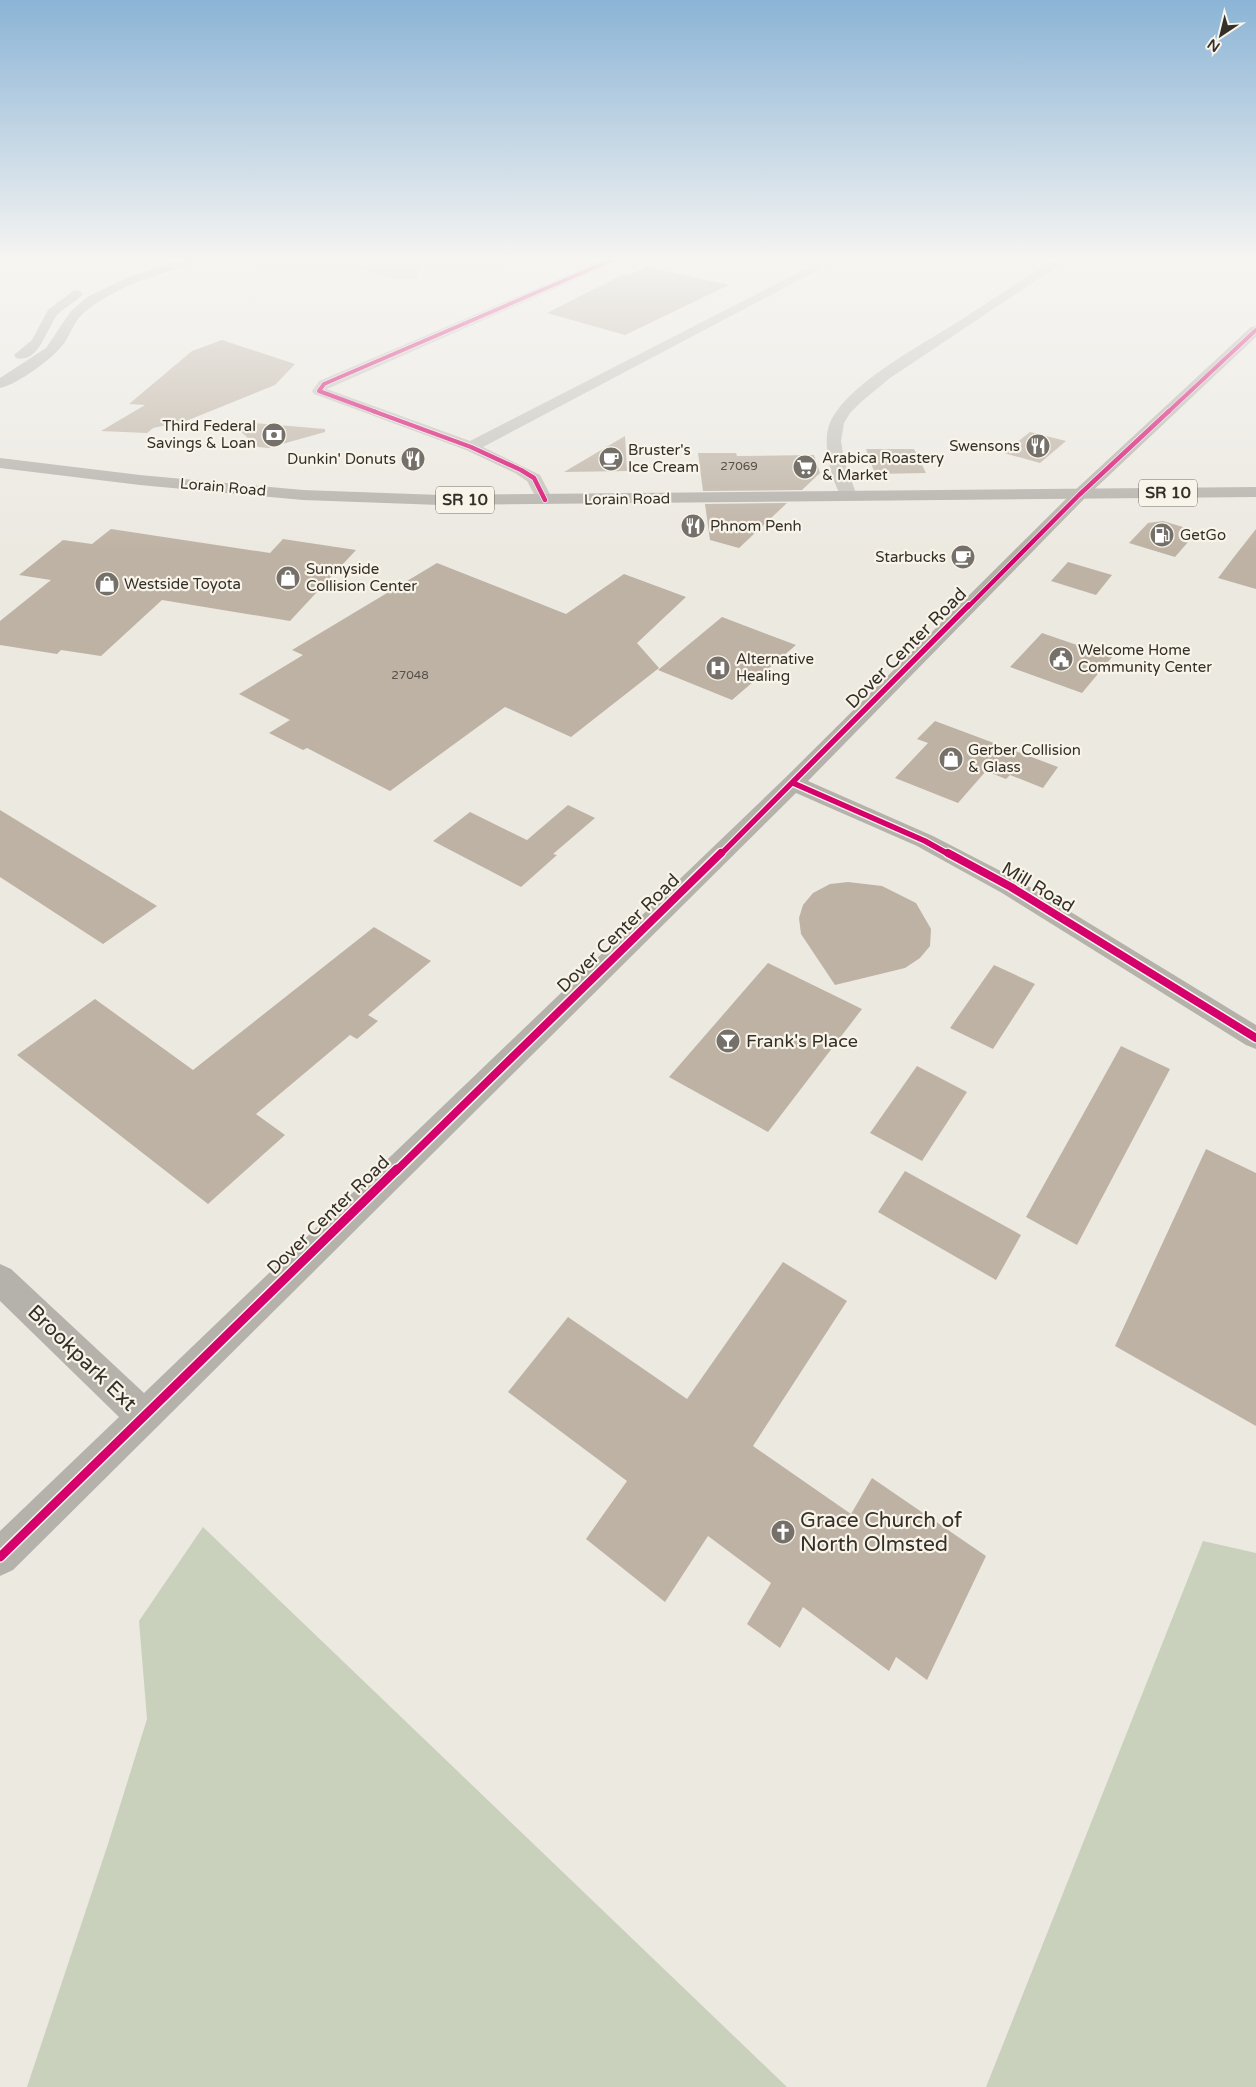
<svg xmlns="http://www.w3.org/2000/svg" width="1256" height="2087" font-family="'Varela Round',sans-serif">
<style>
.green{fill:#c9d1bc}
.building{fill:#beb2a4}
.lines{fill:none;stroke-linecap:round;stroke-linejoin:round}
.street{fill:#c4c1ba;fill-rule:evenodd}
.secondary{fill:#b5b2ab;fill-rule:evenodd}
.primary{fill:#b3afa9;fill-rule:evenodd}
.cycleway-far4-casing{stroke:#f8f4e9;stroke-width:5}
.cycleway-far3-casing{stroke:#f8f4e9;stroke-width:6}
.cycleway-far2-casing{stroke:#f8f4e9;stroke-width:8}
.cycleway-far1-casing{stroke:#f8f4e9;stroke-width:11}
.cycleway-casing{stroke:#f8f4e9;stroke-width:12}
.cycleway-far4{stroke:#d6006c;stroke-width:4}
.cycleway-far3{stroke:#d6006c;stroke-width:4.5}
.cycleway-far2{stroke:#d6006c;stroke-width:5.5}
.cycleway-far1{stroke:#d6006c;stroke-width:8}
.cycleway{stroke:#d6006c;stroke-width:9}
.labels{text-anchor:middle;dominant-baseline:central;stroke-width:4.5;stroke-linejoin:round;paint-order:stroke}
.far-number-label{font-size:12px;fill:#575048}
.far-poi-label{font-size:15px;fill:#352f29;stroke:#f8f4e9;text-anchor:start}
.far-street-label{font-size:15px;fill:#352f29;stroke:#f8f4e9}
.shield{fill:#f8f4e9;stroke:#706a63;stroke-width:1}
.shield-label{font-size:16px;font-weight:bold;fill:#352f29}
.street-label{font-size:18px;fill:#352f29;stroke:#f8f4e9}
.poi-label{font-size:18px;fill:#352f29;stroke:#f8f4e9;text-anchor:start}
.near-street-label{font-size:21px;fill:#352f29;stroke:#f8f4e9}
.near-poi-label{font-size:21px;fill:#352f29;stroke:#f8f4e9;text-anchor:start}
</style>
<rect width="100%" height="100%" fill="#ece9e1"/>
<path class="green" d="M 322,259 L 424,259 L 417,279 L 394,279 Z
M 203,1527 L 787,2087 L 27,2087 L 108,1844 L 147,1719 L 139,1621 Z
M 1203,1541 L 1256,1553 L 1256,2087 L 986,2087 Z"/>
<path class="building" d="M 647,267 L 729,285 L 625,335 L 547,313 L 624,274 L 629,275 Z
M 222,340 L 295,364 L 275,385 L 186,421 L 153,428 L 147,433 L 101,431 L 145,405 L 129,404 L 192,351 Z
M 229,421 L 325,429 L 325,432 L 268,448 L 258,447 Z
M 1030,432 L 1066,441 L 1040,463 L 1004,453 Z
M 625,436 L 627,471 L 564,472 Z
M 866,449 L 914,449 L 926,473 L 875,474 Z
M 698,453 L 736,453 L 737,456 L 814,455 L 820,473 L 802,490 L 703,491 Z
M 787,503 L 739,548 L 710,540 L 705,504 Z
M 1163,521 L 1196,531 L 1194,534 L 1195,534 L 1175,557 L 1129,543 L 1148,523 Z
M 111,529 L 270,553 L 283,539 L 356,550 L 290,621 L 162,600 L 101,656 L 61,650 L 57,654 L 0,645 L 0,621 L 51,580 L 19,575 L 63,540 L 92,544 Z
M 1256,529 L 1256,589 L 1218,578 L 1234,557 Z
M 1068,562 L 1112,575 L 1096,595 L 1051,581 Z
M 437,563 L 566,614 L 624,574 L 686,597 L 637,643 L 659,668 L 571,737 L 505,707 L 390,791 L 307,748 L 303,750 L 269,733 L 290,720 L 239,694 L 303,655 L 292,650 Z
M 722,617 L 796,645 L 732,700 L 658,670 Z
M 1042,633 L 1112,657 L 1082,693 L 1010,667 Z
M 935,721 L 1058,767 L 1043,788 L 1010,775 L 1006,779 L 986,771 L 958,803 L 895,778 L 928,743 L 917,739 Z
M 568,805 L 595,818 L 553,854 L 557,855 L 521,887 L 433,841 L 470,812 L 527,840 Z
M 0,810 L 44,837 L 157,906 L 103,944 L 0,877 Z
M 848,882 L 882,886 L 916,903 L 931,929 L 930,946 L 920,958 L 905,968 L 835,985 L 801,934 L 799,918 L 803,905 L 813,893 L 830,884 Z
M 374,927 L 431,961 L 368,1015 L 378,1021 L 357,1039 L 350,1035 L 256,1114 L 285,1135 L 208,1204 L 17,1055 L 95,999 L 193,1070 Z
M 768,963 L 862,1009 L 768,1132 L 669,1077 Z
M 994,965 L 1035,984 L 993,1049 L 950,1028 Z
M 1121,1046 L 1170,1069 L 1077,1245 L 1026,1217 Z
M 917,1066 L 967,1092 L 922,1161 L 870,1133 Z
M 1206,1149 L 1256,1173 L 1256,1426 L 1115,1346 Z
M 905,1171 L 1021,1235 L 996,1280 L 878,1212 Z
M 783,1262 L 847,1301 L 753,1446 L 851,1514 L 872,1478 L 986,1556 L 927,1680 L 896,1657 L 889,1671 L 803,1607 L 780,1648 L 747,1624 L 771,1583 L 708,1536 L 665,1602 L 586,1539 L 627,1481 L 508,1392 L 568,1317 L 687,1399 Z"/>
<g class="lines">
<path class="street" d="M 605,259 L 620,259 L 618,261 L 327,389 L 470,441 L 825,259 L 839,259 L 483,447 L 540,475 L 553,500 L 551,503 L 539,503 L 527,481 L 515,473 L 466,450 L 314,394 L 312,391 L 319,381 Z
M 1055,259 L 1068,259 L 890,378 L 861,402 L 850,413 L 844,423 L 841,441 L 844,460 L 857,496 L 855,499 L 843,499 C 832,483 821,443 830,423 C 847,384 920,346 956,323 C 989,302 1022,280 1055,259 Z"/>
<path class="secondary" d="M 186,259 L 203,259 L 201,261 C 161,274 119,284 86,311 C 75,319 72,331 65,342 C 54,358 18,384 0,388 L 0,378 L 46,348 L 71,311 L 87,297 L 131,276 Z
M 77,290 L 83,294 C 76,302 65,307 58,314 C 47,326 40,364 16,358 L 14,355 L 32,340 L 48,310 L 73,291 Z
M 1256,326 L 1256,337 L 1085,498 L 808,781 L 933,836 L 1020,881 L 1256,1025 L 1256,1049 L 1246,1045 L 1002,893 L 917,846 L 796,793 L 13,1570 L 0,1576 L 0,1531 L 119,1417 L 0,1301 L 0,1264 L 11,1269 L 144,1393 L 785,778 L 1073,492 L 1251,327 Z"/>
<path class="primary" d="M 0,458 L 140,475 L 303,490 L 440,495 L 1256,487 L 1256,497 L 440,505 L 303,500 L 140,485 L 0,468 Z"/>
<defs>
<path id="cycleway-far4" d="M 376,412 L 319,391 L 324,384 L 614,259
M 1168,412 L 1256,330"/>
<path id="cycleway-far3" d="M 373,411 L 471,447 L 521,470 L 534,478 L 545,500
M 968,607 L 1079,495 L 1169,411"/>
<path id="cycleway-far2" d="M 793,783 L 925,841 L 950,855
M 720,855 L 969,605"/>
<path id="cycleway-far1" d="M 948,853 L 1011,887 L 1256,1038
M 396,1171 L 721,853"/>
<path id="cycleway" d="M 0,1557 L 397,1169"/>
</defs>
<use href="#cycleway-far4" class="cycleway-far4-casing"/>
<use href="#cycleway-far3" class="cycleway-far3-casing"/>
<use href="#cycleway-far2" class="cycleway-far2-casing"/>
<use href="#cycleway-far1" class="cycleway-far1-casing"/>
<use href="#cycleway" class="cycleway-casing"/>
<use href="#cycleway-far4" class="cycleway-far4"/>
<use href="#cycleway-far3" class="cycleway-far3"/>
<use href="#cycleway-far2" class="cycleway-far2"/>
<use href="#cycleway-far1" class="cycleway-far1"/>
<use href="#cycleway" class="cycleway"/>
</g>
<linearGradient id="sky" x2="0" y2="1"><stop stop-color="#8bb4d6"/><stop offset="0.47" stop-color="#f6f5f2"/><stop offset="1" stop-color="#f6f5f2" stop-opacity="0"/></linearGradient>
<rect width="1256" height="551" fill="url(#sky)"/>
<defs>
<symbol id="bank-disc" viewBox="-11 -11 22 22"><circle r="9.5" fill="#757069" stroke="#f8f4e9"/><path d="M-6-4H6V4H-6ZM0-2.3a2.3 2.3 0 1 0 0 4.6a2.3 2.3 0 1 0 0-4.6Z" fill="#fff"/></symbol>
<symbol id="restaurant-disc" viewBox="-11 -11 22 22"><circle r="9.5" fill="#757069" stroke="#f8f4e9"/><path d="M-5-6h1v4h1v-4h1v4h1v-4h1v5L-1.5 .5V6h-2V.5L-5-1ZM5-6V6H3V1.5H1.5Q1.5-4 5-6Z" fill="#fff"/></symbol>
<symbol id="cafe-disc" viewBox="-11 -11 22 22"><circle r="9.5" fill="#757069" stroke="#f8f4e9"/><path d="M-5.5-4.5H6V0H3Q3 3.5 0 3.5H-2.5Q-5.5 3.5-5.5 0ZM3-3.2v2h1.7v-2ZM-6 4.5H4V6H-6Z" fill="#fff"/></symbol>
<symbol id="supermarket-disc" viewBox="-11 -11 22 22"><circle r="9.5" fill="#757069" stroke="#f8f4e9"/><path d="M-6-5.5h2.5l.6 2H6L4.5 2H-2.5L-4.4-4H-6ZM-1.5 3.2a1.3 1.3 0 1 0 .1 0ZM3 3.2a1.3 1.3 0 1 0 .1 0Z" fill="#fff"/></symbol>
<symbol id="fuel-disc" viewBox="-11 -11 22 22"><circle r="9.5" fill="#757069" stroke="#f8f4e9"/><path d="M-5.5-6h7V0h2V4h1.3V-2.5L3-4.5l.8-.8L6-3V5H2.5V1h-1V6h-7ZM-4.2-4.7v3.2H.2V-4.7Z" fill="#fff"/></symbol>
<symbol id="shop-disc" viewBox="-11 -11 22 22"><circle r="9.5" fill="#757069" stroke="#f8f4e9"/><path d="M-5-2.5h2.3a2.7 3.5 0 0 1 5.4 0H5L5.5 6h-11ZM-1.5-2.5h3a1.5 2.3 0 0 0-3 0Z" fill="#fff"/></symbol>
<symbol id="civic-disc" viewBox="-11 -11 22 22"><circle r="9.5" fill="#757069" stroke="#f8f4e9"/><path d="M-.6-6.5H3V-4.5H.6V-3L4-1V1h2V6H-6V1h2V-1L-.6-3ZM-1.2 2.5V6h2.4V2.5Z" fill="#fff"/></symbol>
<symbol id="hospital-disc" viewBox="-11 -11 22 22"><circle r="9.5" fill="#757069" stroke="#f8f4e9"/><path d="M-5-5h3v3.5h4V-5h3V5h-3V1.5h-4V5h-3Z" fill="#fff"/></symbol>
<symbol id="bar-disc" viewBox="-11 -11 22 22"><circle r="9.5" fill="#757069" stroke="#f8f4e9"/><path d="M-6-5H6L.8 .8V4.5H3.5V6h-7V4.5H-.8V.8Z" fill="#fff"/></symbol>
<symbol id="church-disc" viewBox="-11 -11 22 22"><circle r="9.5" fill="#757069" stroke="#f8f4e9"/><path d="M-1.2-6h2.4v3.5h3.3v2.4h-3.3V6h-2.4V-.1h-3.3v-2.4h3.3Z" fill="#fff"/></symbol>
</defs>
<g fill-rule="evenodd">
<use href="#bank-disc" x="260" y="421" width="28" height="28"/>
<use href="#restaurant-disc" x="1024" y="432" width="28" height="28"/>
<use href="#restaurant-disc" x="399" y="445" width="28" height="28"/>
<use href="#cafe-disc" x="597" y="445" width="28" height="28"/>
<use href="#supermarket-disc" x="791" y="453" width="28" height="28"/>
<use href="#restaurant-disc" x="679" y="512" width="28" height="28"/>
<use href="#fuel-disc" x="1148" y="521" width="28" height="28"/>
<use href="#cafe-disc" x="949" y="543" width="28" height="28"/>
<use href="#shop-disc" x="274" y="564" width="28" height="28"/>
<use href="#shop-disc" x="93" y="570" width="28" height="28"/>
<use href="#civic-disc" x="1047" y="645" width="28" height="28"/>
<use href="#hospital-disc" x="704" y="654" width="28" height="28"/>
<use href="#shop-disc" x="937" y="745" width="28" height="28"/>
<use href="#bar-disc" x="714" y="1027" width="28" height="28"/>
<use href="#church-disc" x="769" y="1518" width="28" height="28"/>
</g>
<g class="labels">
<g class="far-number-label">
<text x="739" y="466">27069</text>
<text x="410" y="675">27048</text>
</g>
<g class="far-poi-label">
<text x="256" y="426" text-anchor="end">Third Federal<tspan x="256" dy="17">Savings &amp; Loan</tspan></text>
<text x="1020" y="446" text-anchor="end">Swensons</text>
<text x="628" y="450">Bruster's<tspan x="628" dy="17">Ice Cream</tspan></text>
<text x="822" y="458">Arabica Roastery<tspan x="822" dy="17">&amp; Market</tspan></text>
<text x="396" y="459" text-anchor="end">Dunkin' Donuts</text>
<text x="710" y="526">Phnom Penh</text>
<text x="1180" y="535">GetGo</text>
<text x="946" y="557" text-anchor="end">Starbucks</text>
<text x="306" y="569">Sunnyside<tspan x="306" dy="17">Collision Center</tspan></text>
<text x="124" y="584">Westside Toyota</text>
<text x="1078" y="650">Welcome Home<tspan x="1078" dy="17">Community Center</tspan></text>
<text x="736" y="659">Alternative<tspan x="736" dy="17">Healing</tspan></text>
<text x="968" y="750">Gerber Collision<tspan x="968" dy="17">&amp; Glass</tspan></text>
</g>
<g class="far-street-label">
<text transform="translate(223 487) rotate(5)">Lorain Road</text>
<text transform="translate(627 499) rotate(-1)">Lorain Road</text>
</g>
<g class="shield">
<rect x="1139" y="479.5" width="58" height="27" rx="4"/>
<rect x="436" y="486.5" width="58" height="27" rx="4"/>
</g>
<g class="shield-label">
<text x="1168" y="493">SR 10</text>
<text x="465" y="500">SR 10</text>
</g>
<g class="street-label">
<text transform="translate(906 648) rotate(-45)">Dover Center Road</text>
<text transform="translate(1038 887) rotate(31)">Mill Road</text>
<text transform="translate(618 933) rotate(-44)">Dover Center Road</text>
<text transform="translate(328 1215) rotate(-44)">Dover Center Road</text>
</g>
<g class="poi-label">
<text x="746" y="1041">Frank's Place</text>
</g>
<g class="near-street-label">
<text transform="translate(82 1358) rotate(44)">Brookpark Ext</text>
</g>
<g class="near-poi-label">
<text x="800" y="1520">Grace Church of<tspan x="800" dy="24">North Olmsted</tspan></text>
</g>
</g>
<g transform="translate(1221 35) rotate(215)" stroke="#f8f4e9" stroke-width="4" paint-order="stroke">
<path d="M0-4L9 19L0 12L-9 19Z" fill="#352f29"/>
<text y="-8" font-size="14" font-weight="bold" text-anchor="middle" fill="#352f29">N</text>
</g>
</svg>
